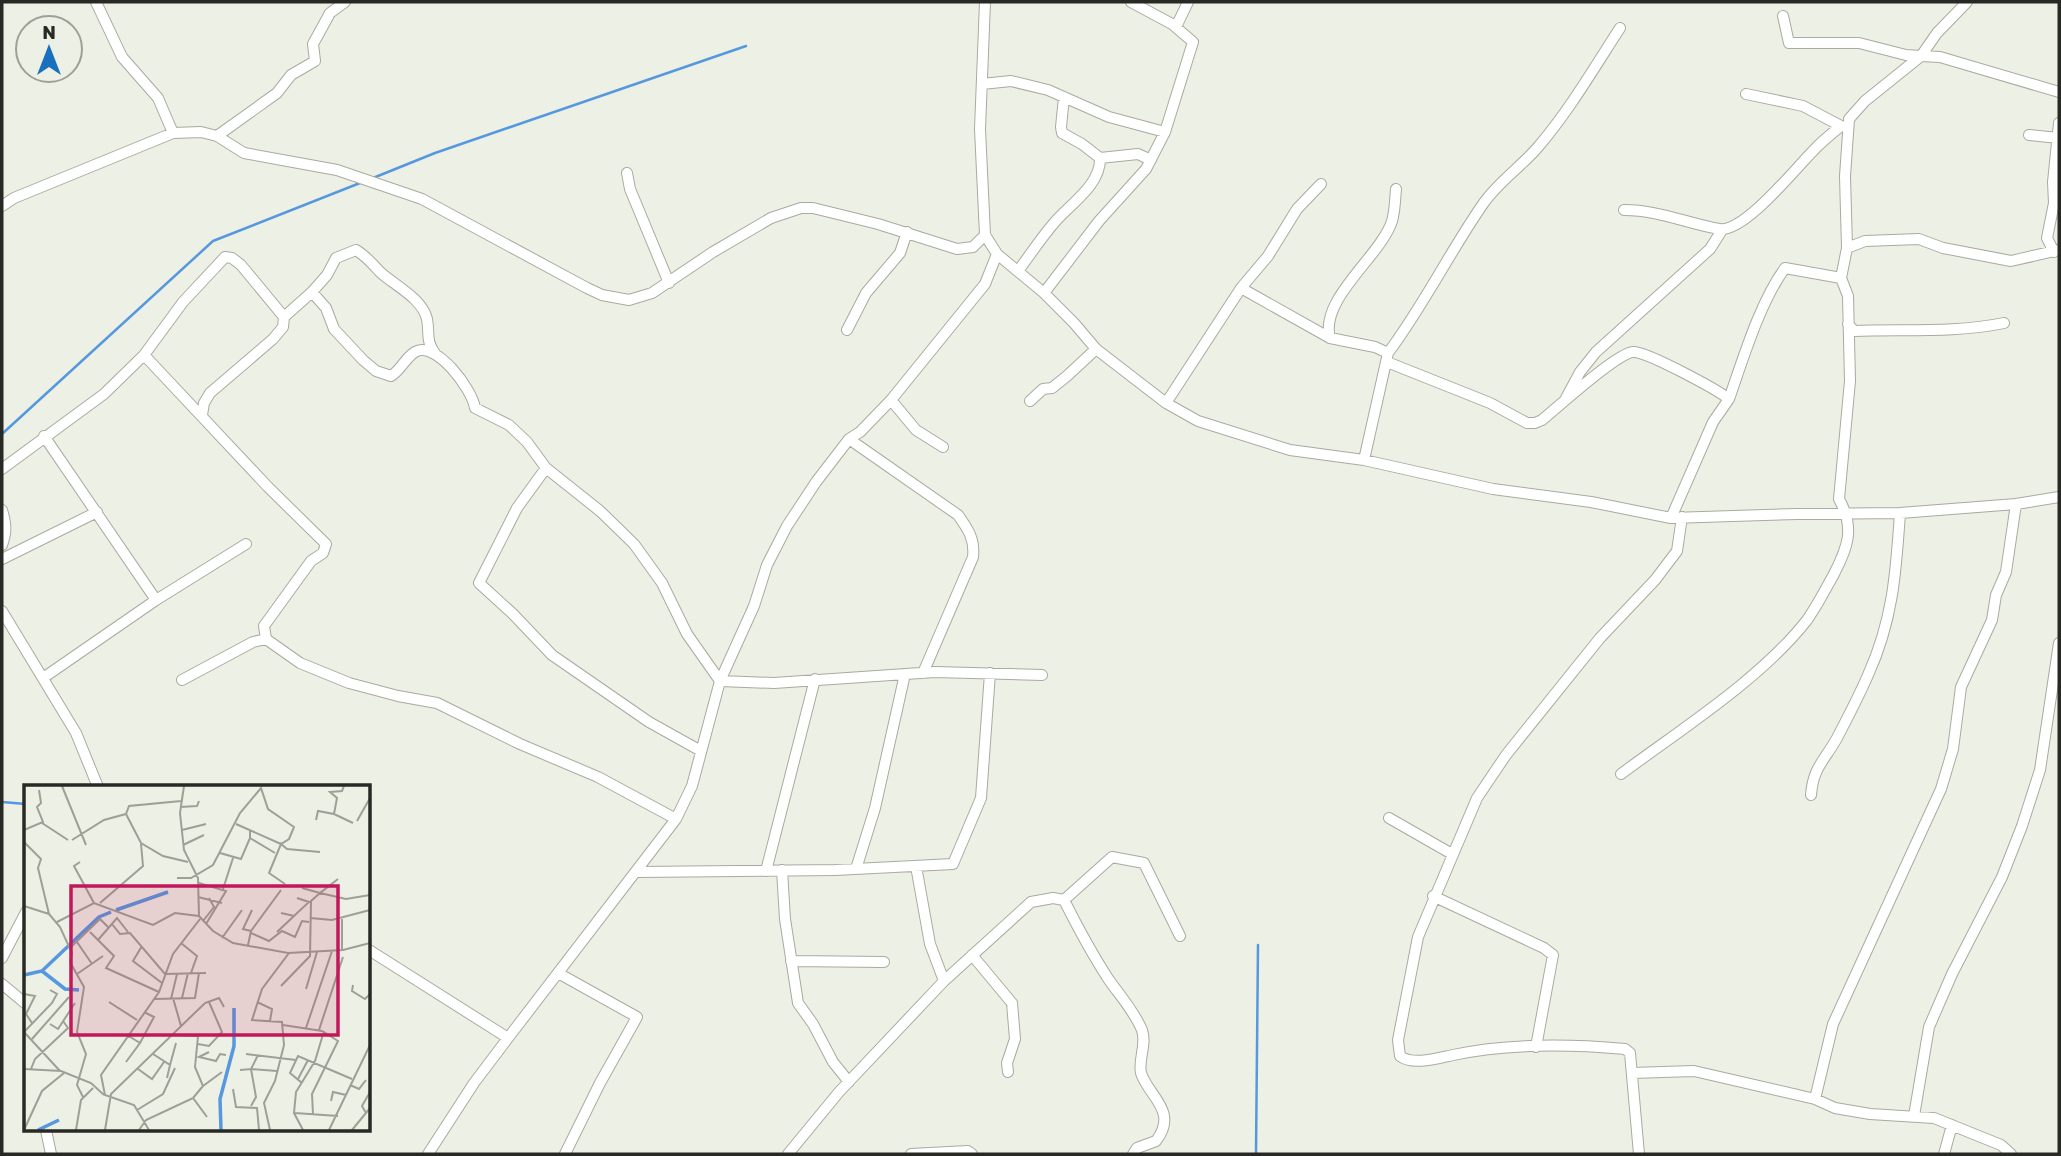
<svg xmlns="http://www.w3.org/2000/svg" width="2061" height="1156" font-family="Rubik,sans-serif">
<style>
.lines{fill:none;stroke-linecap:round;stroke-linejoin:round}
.stream{stroke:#5698df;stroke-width:2.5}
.minor-casing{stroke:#a8ab9f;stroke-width:12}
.minor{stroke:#fff;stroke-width:10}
.inset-river{fill:none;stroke:#5698df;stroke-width:3.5}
.inset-road{fill:none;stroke:#9ea097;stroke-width:2}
.view{fill:#c2185b;fill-opacity:0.15;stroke:#c2185b;stroke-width:3.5}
.inset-edge{fill:none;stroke:#282924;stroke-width:3.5}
</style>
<rect width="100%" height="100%" fill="#edf0e4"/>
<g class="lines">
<path class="stream" d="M 373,178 L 435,153 L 746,46
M 2,434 L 213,241 L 360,183
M 2,802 L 26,804
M 1256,1154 L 1258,945"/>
<defs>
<path id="minor" d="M 96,2 L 122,57 L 158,98 L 173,133
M 985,2 L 980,129 L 985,235 L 997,254 L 1044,293 L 1074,323 L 1096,349 L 1166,403 L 1198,421 L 1290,450 L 1364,460 L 1493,489 L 1591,502 L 1671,518 L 1797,514 L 1900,513 L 2016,504 L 2059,497
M 1967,2 L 1937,33 L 1921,56 L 1940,57 L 2059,92
M 1176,27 L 1188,2
M 982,84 L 1011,81 L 1048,90 L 1109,117 L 1165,132
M 2029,135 L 2058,138
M 217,136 L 277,93 L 291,75 L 315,61 L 313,44 L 330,13 L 345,2
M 1100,158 L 1138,154 L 1151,160
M 627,173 L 630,189 L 669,283
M 2,206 L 14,198 L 173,133 L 201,132 L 217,136 L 244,153 L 337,170 L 422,199 L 587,288 L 602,295 L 629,300 L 652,293 L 713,252 L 771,218 L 801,208 L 813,208 L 878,224 L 957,249 L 973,247 L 985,235
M 1624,210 C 1658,210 1686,223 1719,229 C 1744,233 1795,169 1813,151 C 1821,142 1831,134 1841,126 L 1803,106 L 1746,94
M 1847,248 L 1865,241 L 1919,239 L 1943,248 L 2011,261 L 2059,250
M 2054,252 L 2047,238 L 2054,203 L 2053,182 L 2059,123
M 1018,271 C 1030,255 1041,238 1054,223 C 1070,204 1101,185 1100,158 L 1082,144 L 1062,133 L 1061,127 L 1064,97
M 1241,288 L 1330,338
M 312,292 L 326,308 L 334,329 L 363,360 L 376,371 L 391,376 C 401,370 405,358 415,352 C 436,340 472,389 475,408 L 509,425 L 527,442 L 546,468 L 600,511 L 634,544 L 662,583 L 687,634 L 720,681 L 774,683 L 935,672 L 1042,675
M 1044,293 L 1099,221 L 1146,169 L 1165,132 L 1193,42 L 1172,24 L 1131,2
M 1848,324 L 1854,331 C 1904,329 1956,333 2004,323
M 847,330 L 866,293 L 900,253 L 907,232
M 1388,353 C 1424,305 1449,253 1483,204 C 1498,182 1521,167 1538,147 C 1569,111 1594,68 1620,28
M 144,355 L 268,487 L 326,544 L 323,553 L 311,561 L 264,626 L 266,639 L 300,663 L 349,683 L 398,696 L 437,703 L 520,744 L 598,777 L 676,819
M 1387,362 L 1490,403 L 1527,423 L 1535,423 L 1542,420 C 1558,407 1617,353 1633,352 C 1646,351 1716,389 1729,399 C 1743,359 1760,302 1785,268 L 1841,278
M 1566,398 L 1580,372 L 1596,352 L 1710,249 L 1722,230
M 891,400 L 916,430 L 943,447
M 1030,401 L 1043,389 L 1052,388 L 1067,376 L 1096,349
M 1166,403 L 1241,288 L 1268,256 L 1297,209 L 1321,184
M 202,415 L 204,403 L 210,393 L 273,339 L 283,327 L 284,317 L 312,292 L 327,275 L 336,258 L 356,250 C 366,256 372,263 380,272 C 394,285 422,298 427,319 C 430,335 425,340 436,355
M 44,436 L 156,600
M 849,439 L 958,515 C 968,529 975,539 973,557 L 923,673
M 1364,460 L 1388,353 L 1375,347 L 1330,338 C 1319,299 1381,256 1392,221 C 1395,211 1395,199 1396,189
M 546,468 L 517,508 L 479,583 L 513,614 L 552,655 L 649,722 L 701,751
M 2,469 L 104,394 L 144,355 L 183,302 L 225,257 L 232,258 L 241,265 L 284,317
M 2,510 C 6,523 7,532 2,545
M 1671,518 L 1713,422 L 1729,399
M 2,559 L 97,512
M 2,611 L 76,733 L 98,787
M 43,678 L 156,600 L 246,544
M 182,680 L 253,642 L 266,639
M 1621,774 C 1680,730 1762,678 1807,620 C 1817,606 1825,590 1834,574 C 1848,547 1855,528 1839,499 L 1850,381 L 1848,296 L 1841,278 L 1847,248 L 1845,176 L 1849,119 L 1865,101 L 1921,56 L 1906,55 L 1859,43 L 1789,43 L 1783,16
M 1811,795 C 1813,767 1825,760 1837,738 C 1848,717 1859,696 1868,675 C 1893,620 1896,572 1900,513
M 1389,818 L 1452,854
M 916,866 L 930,944 L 944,981
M 856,869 L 875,808 L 905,674
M 782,870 L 785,919 L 798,1003 L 813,1024 L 833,1062 L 849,1082
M 766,871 L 815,679
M 637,872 L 835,870 L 953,864 L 981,798 L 990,673
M 1433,896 L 1544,948 L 1553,955 L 1536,1047
M 1064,900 C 1078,928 1092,954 1109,980 C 1121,997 1134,1011 1142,1030 C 1147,1045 1138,1059 1141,1073 C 1148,1096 1179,1111 1156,1141 L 1137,1148 L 1133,1154
M 369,950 L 508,1038
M 972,955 L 1012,1003 L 1015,1039 L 1007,1063 L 1008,1072
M 2,958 L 26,912
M 791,961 L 884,962
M 558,973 L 637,1017 L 600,1083 L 565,1154
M 2,984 L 26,1004
M 1632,1073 L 1694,1071 L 1815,1099 L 1835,1108 L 1870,1114 L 1934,1118 L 2001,1145 L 2011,1154
M 1815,1099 L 1833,1024 L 1941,789 L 1953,749 L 1961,687 L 1992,620 L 1996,595 L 2006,572 L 2016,504
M 1914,1116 L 1929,1027 L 1952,974 L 2002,877 L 2022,826 L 2040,770 L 2059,643
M 46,1130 L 51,1154
M 428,1154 L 474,1083 L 508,1038 L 676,819 L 692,786 L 720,681 L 754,606 L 767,565 L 787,526 L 816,482 L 849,439 L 860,432 L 891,400 L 985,284 L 997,254
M 788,1154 L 839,1092 L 944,981 L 1031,902 L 1053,898 L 1064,900 L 1112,857 L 1144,863 L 1180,936
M 911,1154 L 968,1151 L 972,1154
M 1639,1154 L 1630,1053 L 1625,1049 C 1568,1044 1508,1043 1453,1055 C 1438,1058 1413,1066 1400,1056 L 1398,1040 L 1418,937 L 1477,798 L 1506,755 L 1600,638 L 1655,580 L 1677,551 L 1682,517
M 1944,1154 L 1952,1125"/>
</defs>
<use href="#minor" class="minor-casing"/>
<use href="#minor" class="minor"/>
</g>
<g transform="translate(24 785)">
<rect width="346" height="346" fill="#edf0e4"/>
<path class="inset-river" d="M 92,125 L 144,107M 18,186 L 41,204 L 55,205M 0,190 L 18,186 L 75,132 L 87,127M 14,345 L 35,335M 197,345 L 196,314 L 210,261 L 210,223"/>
<path class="inset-road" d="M 38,1 L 62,60M 160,1 L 156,28 L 160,65 L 174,93 L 175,131 L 189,146 L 209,158 L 264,168 L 319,165 L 346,158M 156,22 L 173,21 L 175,16M 102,29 L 105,21 L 157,16M 310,29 L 329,38M 292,35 L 294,26 L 310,29 L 313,13 L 306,7 L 318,6 L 320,1M 333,36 L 346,13M 18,38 L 44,55M 0,45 L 19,37 L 13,22 L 17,18 L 15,5M 158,45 L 182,39M 226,46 L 226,53 L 251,68M 48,55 L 80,35 L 102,29 L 117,58 L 139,71 L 164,77M 0,57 L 17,74 L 14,83 L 25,129 L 36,142 L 48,168 L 46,177 L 60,202 L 53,247 L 62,269 L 53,300 L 59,312M 159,60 L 180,50M 196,68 L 217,74 L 226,53M 56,77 L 50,81 L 70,118M 153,93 L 167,93 L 189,80 L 216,28 L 237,3 L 244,24 L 270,42 L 265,54 L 257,59 L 212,39M 314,94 L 296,108 L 322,114 L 346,110M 175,98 L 202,106 L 182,139M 261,99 L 245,88 L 257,59 L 263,64 L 296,67M 199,104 L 209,73M 174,112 L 198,118M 76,118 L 119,81 L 117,59M 0,121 L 25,129M 257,128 L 270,131 L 285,117 L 273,113M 318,132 L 318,165M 286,133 L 308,135 L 346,125M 179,136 L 190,122 L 185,113M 33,137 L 70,118 L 129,140 L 151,128 L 175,131M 88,139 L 96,149 L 106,148 L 141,189 L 182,188M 227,146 L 257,105M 66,147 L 90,171 L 82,183 L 135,207M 253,147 L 270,131M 227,148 L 245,156 L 258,146 L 271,152 L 278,136 L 285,137M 198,153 L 218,125M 74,155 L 93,133 L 104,147M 53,157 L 68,179M 157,158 L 173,171 L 167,188M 224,160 L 227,146 L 219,144 L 228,125M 118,161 L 109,176 L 138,198M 46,163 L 76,134 L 84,142M 53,189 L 79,171M 329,200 L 328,206 L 341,214 L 346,209M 257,201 L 286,171 L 287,116 L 296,108 L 278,103M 282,204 L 293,167M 0,209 L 11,211 L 2,229 L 8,238M 149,213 L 157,241M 158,213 L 164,188M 131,214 L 171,213 L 175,188M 147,214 L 153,189M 85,217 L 113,235M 233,217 L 248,224 L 246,236M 26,239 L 34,244 L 51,218M 259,240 L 298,246 L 314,256 L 288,309 L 289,329M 282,243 L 308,166M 295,245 L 319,172M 0,247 L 28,218 L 33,209 L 26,205M 0,247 L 36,286M 150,250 L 174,251 L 171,282 L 179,301 L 169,313M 8,254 L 45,212M 116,258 L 130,232 L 120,227M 174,259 L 185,261 L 198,247 L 185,217M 185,267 L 175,272 L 192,276 L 196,269 L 202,270M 129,269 L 146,280 L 143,293M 222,269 L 272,275M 234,270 L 227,284 L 253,286M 102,277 L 116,258 L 103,250M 146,280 L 152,258M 0,284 L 37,286 L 67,298 L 80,310M 7,284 L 11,274 L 44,243 L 39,236M 114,284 L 128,294 L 140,277M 216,285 L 227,284 L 232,312 L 227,321M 274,294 L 284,275M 278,298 L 266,288 L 274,271 L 328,294M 326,300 L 335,304 L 342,295M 179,301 L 198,287M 209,304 L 212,322 L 233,323 L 235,345M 307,316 L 309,307 L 322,310M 113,325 L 139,309 L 151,283M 271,328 L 314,331M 342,328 L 338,321 L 346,307M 0,345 L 18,306 L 40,288M 52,345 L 57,315 L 69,303M 81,345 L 87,309 L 181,218 L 195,213 L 200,222M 115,345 L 122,335 L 169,313 L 183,332M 125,345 L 110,320 L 81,310 L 77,290 L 135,207 L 149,169 L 176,134M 246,345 L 240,318 L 251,296 L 260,260 L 258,237 L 228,235 L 238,204 L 265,168M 279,345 L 270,328 L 272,307 L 291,276 L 300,246M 305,345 L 346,260M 328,345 L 346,323"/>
<path class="view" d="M 47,101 L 314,101 L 314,250 L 47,250 Z"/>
<rect width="346" height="346" class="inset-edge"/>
</g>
<rect width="2061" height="1156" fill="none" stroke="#282924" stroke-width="7"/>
<g transform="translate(49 49)"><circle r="33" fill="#edf0e4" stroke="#9ea097" stroke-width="2"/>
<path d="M0-5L12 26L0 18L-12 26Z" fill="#1a70bd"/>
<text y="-10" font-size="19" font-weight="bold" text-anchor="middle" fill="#282924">N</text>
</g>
</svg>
